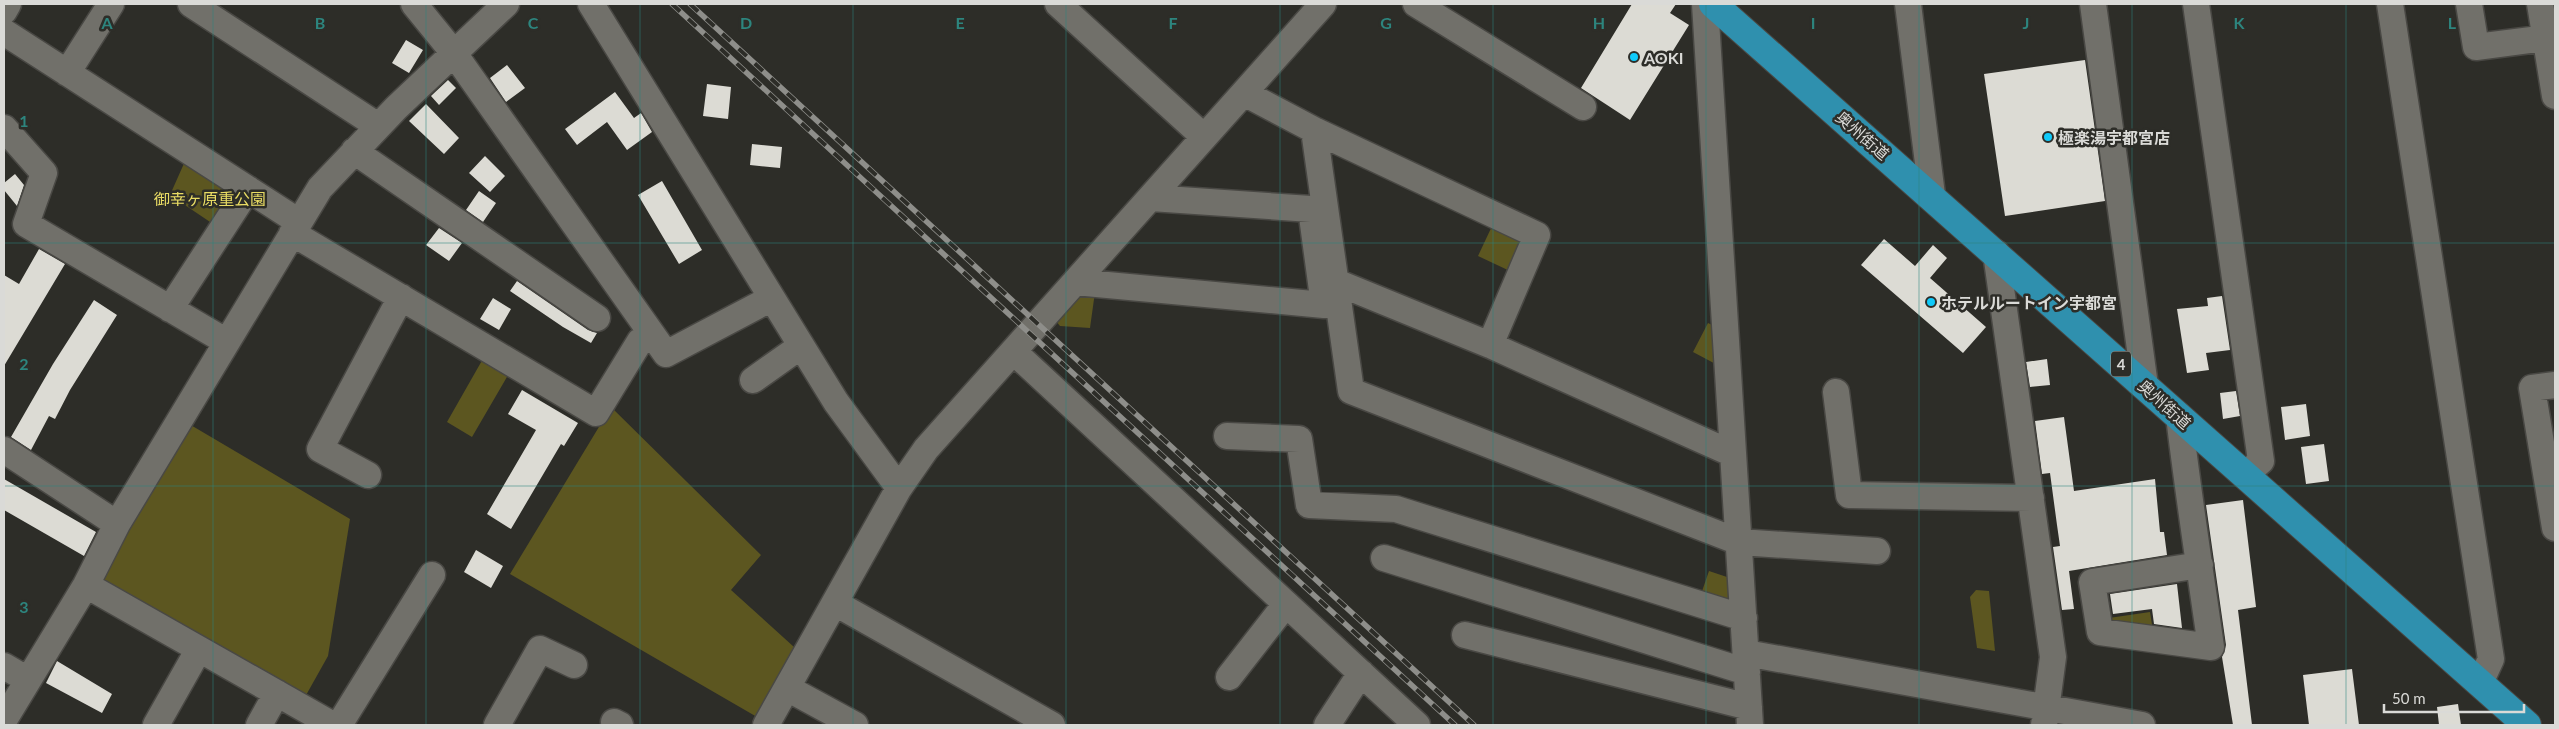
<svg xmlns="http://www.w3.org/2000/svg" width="2559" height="729" font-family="Lato,'Noto Sans JP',sans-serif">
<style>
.green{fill:#5c5620}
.building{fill:#dcdbd4}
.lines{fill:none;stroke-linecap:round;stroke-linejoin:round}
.minor-casing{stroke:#494844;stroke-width:29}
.highway-casing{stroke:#494844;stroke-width:30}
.minor{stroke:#71706a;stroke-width:26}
.highway{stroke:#2f90ae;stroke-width:28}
.rail-casing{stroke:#8e8e8a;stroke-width:5.5}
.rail{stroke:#2d2d28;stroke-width:4;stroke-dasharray:11;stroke-linecap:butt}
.grid{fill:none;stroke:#2d857e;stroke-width:1;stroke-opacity:0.55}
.poi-dot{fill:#10cafa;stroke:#2d2d28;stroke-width:2}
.labels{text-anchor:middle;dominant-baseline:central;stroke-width:5;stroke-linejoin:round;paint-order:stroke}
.shield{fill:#2d2d28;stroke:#a6a6a2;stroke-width:1}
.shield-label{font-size:15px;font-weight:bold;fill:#dadad7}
.poi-label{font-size:16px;font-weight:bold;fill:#dadad7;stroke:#2d2d28;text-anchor:start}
.street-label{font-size:16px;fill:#dadad7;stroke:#2d2d28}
.park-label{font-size:16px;fill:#e9dc64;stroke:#2d2d28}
.grid-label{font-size:16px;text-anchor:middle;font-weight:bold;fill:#2d857e;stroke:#2d2d28;stroke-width:5;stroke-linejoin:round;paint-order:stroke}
</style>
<rect width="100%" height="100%" fill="#2d2d28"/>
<path class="green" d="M 186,159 L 242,193 L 219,228 L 170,195 Z
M 1493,224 L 1517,235 L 1522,249 L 1512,272 L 1478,256 Z
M 1081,291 L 1095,292 L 1090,328 L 1060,326 L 1056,321 Z
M 1708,323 L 1723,330 L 1725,369 L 1693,352 Z
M 484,357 L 511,370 L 472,437 L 447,422 Z
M 611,407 L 761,555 L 731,590 L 794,647 L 757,717 L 510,574 Z
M 189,424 L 350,519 L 328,656 L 305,697 L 104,584 L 104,564 Z
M 1709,571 L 1739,581 L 1741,603 L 1700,597 Z
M 1976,590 L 1989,591 L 1995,651 L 1977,648 L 1970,597 Z
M 2150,612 L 2153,631 L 2112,624 L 2109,618 Z"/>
<path class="building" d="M 1632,4 L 1676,4 L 1670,13 L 1689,25 L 1630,120 L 1581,88 Z
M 406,40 L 423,50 L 409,73 L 392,63 Z
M 2085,60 L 2105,201 L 2005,216 L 1984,74 Z
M 507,65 L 525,88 L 506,102 L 490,78 Z
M 448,80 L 456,88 L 439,105 L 431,96 Z
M 707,84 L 731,87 L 728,119 L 703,116 Z
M 615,92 L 634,118 L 641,113 L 652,132 L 627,150 L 607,122 L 577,145 L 565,129 Z
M 426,104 L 459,138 L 444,154 L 409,121 Z
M 752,144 L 782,147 L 780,168 L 750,165 Z
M 485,156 L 505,176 L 490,192 L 469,173 Z
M 15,174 L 24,185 L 17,206 L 4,190 L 4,183 Z
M 662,181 L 702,250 L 679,264 L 638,195 Z
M 479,191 L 496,203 L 483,222 L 466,210 Z
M 439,228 L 462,243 L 449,261 L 426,245 Z
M 1884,239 L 1915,266 L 1933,245 L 1947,258 L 1930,278 L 1986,327 L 1963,353 L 1861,265 Z
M 39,249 L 65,264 L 4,366 L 4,275 L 19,284 Z
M 517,281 L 588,330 L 597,333 L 591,343 L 563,327 L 510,291 Z
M 2222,296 L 2230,350 L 2206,353 L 2209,370 L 2187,373 L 2177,309 L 2208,306 L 2207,298 Z
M 493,298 L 511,309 L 499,330 L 480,319 Z
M 94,300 L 117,315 L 70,390 L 55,419 L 49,416 L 31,450 L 11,437 L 53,364 Z
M 2047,359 L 2050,385 L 2030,387 L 2026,362 Z
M 522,390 L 578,423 L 564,446 L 561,444 L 511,529 L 487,514 L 536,430 L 508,414 Z
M 2236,391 L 2240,416 L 2223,419 L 2220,393 Z
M 2306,404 L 2310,436 L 2285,440 L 2281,407 Z
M 2064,417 L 2074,491 L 2155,479 L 2160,532 L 2164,532 L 2167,555 L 2069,571 L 2074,609 L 2062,610 L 2053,547 L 2060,546 L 2057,525 L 2050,473 L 2042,474 L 2035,421 Z
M 2324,444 L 2329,481 L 2306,484 L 2301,447 Z
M 4,479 L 96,532 L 84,556 L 4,510 Z
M 2243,500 L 2256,607 L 2238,610 L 2252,725 L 2233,725 L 2222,657 L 2226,645 L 2206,505 Z
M 476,550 L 503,566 L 491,588 L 464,572 Z
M 2177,584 L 2182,628 L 2154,624 L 2152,609 L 2113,614 L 2110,594 Z
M 57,661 L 112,694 L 102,713 L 46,683 Z
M 2352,669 L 2359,725 L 2309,725 L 2303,675 Z
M 2458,704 L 2461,725 L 2439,725 L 2437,707 Z"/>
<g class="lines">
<defs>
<path id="minor" d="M 191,4 L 378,126
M 414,4 L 453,52 L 666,354 L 772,298
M 591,4 L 836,402 L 899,488
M 1058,4 L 1204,137
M 1416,4 L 1583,107
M 1705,4 L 1750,725
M 1908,4 L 1932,195
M 2093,4 L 2145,386
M 2196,4 L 2261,461 L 2245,475
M 2390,4 L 2491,659 L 2480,683
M 2469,4 L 2476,47 L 2546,38
M 2540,4 L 2555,96
M 4,11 L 8,4
M 4,32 L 299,222
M 67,73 L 111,4
M 1244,93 L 1314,130 L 1537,235 L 1490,345
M 4,128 L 44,173 L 26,224 L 227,342
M 1314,130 L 1351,391 L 1739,542 L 1877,551
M 354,151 L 597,318
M 292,233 L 596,413 L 640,341 L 654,337
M 1996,253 L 2053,657 L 2044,725
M 1075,282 L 1324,305 L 1311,209 L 1151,198
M 1336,282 L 1490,345 L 1733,454
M 170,309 L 248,189
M 1014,352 L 1417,725
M 753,380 L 801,346
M 2555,385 L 2532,388 L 2555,528
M 1836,392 L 1849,495 L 2031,498
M 2179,416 C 2188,493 2200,570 2211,647 L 2100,632 L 2092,582 L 2200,565
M 1227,436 L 1299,439 L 1309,505 L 1396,509 L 1744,618
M 4,450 L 117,524
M 368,475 L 320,449 L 401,297
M 1384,558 L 1747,672
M 86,585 L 333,725
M 835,603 L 1052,725
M 1465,635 L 1749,707
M 1746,653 L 2142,725
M 4,666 L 28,680
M 1229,677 L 1286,604
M 787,688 L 855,725
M 4,720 L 86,585 L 117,524 L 320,188 L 396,108 L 506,4
M 614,722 L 620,725
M 156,725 L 199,649
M 259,725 L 277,693
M 339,725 L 432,575
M 497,725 L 540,649 L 574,665
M 766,725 L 899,488 L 926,449 L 1323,4
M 1327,725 L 1361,673"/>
<path id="highway" d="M 1713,4 L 2527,725"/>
</defs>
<use href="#minor" class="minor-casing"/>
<use href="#highway" class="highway-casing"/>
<use href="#minor" class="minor"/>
<use href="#highway" class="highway"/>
<defs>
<path id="rail" d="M 672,4 L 1455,725
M 690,4 L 1474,725"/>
</defs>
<use href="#rail" class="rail-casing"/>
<use href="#rail" class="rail"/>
</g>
<path class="grid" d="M 213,4 L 213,725M 426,4 L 426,725M 640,4 L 640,725M 853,4 L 853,725M 1066,4 L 1066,725M 1280,4 L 1280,725M 1493,4 L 1493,725M 1706,4 L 1706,725M 1919,4 L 1919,725M 2132,4 L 2132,725M 2346,4 L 2346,725M 4,243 L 2555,243M 4,486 L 2555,486"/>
<g class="poi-dot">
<circle cx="1634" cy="57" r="5"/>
<circle cx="2048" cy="137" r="5"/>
<circle cx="1931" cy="302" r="5"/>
</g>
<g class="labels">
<rect class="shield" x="2111" y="351.5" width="20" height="25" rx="4"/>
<g class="shield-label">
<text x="2121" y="364">4</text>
</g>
<g class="poi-label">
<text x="1644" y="57">AOKI</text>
<text x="2058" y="137">極楽湯宇都宮店</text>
<text x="1941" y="302">ホテルルートイン宇都宮</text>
</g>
<g class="street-label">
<text transform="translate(1863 135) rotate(41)">奥州街道</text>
<text transform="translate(2165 404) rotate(42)">奥州街道</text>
</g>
<g class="park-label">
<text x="210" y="198">御幸ヶ原重公園</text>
</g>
</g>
<g class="grid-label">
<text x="107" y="29">A</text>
<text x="320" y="29">B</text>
<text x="533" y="29">C</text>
<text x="746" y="29">D</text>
<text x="960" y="29">E</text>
<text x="1173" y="29">F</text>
<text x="1386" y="29">G</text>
<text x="1599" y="29">H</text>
<text x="1813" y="29">I</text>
<text x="2026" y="29">J</text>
<text x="2239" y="29">K</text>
<text x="2452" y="29">L</text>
<text x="24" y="127">1</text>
<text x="24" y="370">2</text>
<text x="24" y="613">3</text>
</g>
<rect width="2559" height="729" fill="none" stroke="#dadad7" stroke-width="10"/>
<path d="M2384 704v8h140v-8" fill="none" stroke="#dadad7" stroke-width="2.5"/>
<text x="2392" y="704" font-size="15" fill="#dadad7" stroke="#2d2d28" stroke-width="4" paint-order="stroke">50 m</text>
</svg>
